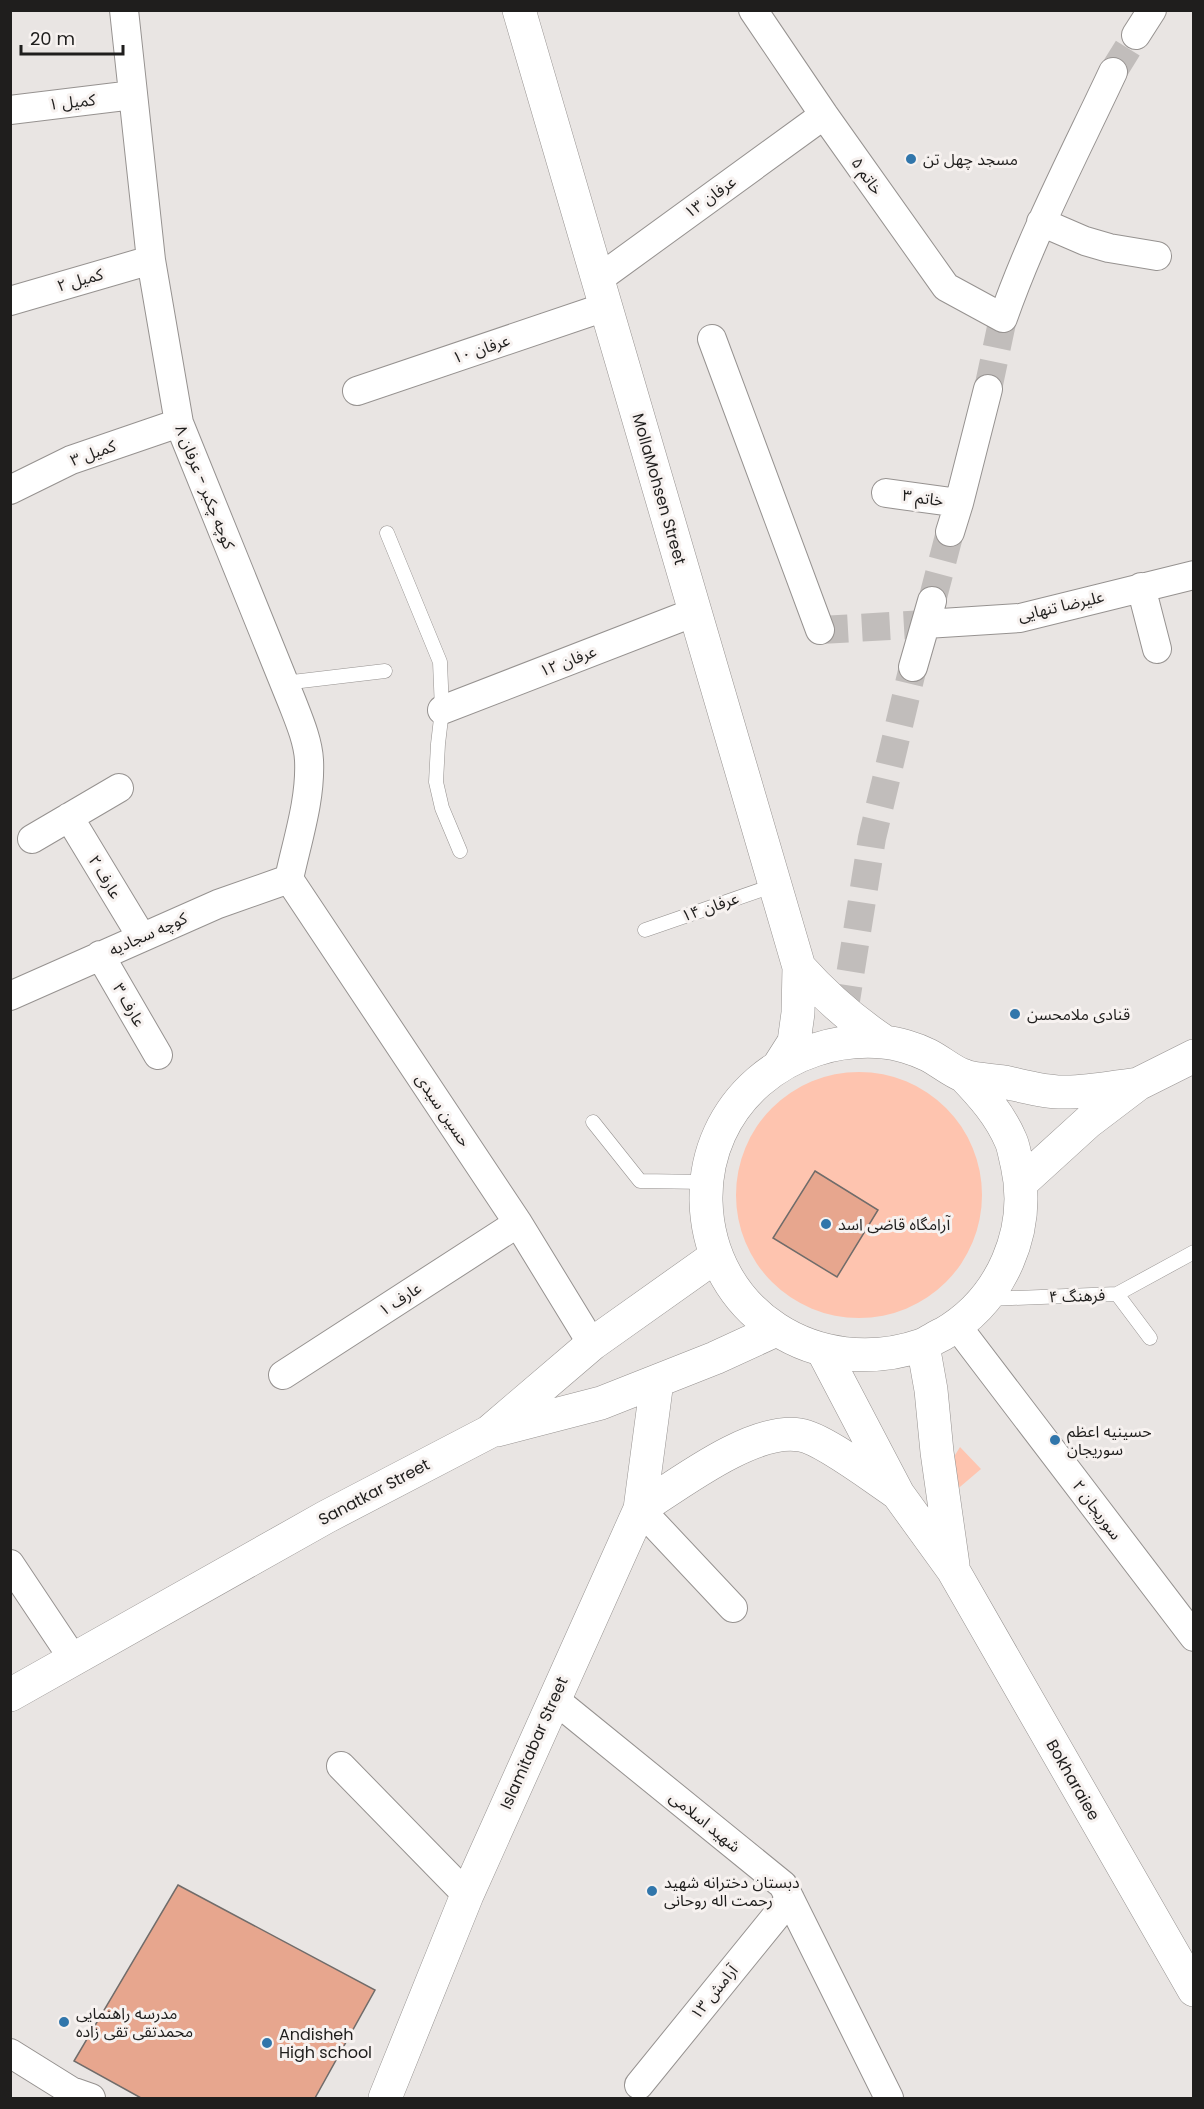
<svg xmlns="http://www.w3.org/2000/svg" width="1204" height="2109" font-family="Poppins,'Noto Sans Arabic',sans-serif">
<style>
.green{fill:#fec4af}
.building{fill:#e7a68e;stroke:#706c6a;stroke-width:1.5}
.lines{fill:none;stroke-linecap:round;stroke-linejoin:round}
.street-tunnel{stroke:#c1bdbb;stroke-width:28;stroke-dasharray:28 14;stroke-linecap:butt}
.lane-casing{stroke:#969290;stroke-width:15}
.street-casing{stroke:#969290;stroke-width:30}
.secondary-casing{stroke:#969290;stroke-width:34}
.lane{stroke:#fff;stroke-width:14}
.street{stroke:#fff;stroke-width:28}
.secondary{stroke:#fff;stroke-width:33}
.poi-dot{fill:#3176ab;stroke:#f7f2f0;stroke-width:2}
.labels{text-anchor:middle;dominant-baseline:central;stroke-width:6;stroke-linejoin:round;paint-order:stroke}
.street-label{font-size:16px;fill:#1f1e1d;stroke:#f7f2f0}
.poi-label{font-size:16px;fill:#1f1e1d;stroke:#f7f2f0;text-anchor:start}
</style>
<rect width="100%" height="100%" fill="#e9e5e3"/>
<path class="green" d="M736 1195a123 123 0 1 1 246 0a123 123 0 1 1-246 0Z
M 960,1447 L 981,1469 L 954,1492 L 949,1465 Z"/>
<path class="building" d="M 815,1171 L 878,1210 L 837,1277 L 773,1238 Z
M 178,1885 L 375,1990 L 315,2098 L 141,2098 L 74,2061 Z"/>
<g class="lines">
<path class="street-tunnel" d="M 1113,72 L 1136,35
M 988,389 L 1003,318
M 932,601 L 950,532
M 820,630 L 926,624
M 844,1013 L 872,838 L 913,667"/>
<defs>
<path id="lane" d="M 387,533 L 440,662 L 442,710 L 438,744 L 436,782 L 442,808 L 460,851
M 284,683 L 385,671
M 645,930 L 775,885
M 593,1122 L 640,1181 L 706,1182
M 1117,1294 L 1150,1338
M 988,1299 L 1117,1294 L 1194,1252"/>
<path id="street" d="M 124,10 L 151,260 L 179,423 L 292,702 C 299,720 308,741 309,760 C 311,800 297,841 289,879
M 753,10 L 824,115 L 946,287 L 1003,318 C 1033,233 1075,153 1113,72
M 1136,35 L 1152,10
M 10,110 L 133,95
M 1041,222 L 1085,241 L 1109,248 L 1157,256
M 597,280 L 824,115
M 10,301 L 151,260
M 712,339 L 820,630
M 357,391 L 605,307
M 10,490 L 71,460 L 179,423
M 886,493 L 959,503
M 950,532 L 959,503 L 988,389
M 1141,587 L 1157,649
M 926,624 L 1020,618 L 1194,575
M 913,667 L 932,601
M 442,710 L 695,612
M 69,817 L 141,936
M 32,839 L 119,788
M 289,879 L 518,1223 L 592,1344
M 100,955 L 158,1055
M 10,996 L 218,904 L 289,879
M 957,1326 L 1194,1637
M 283,1375 L 518,1223
M 640,1509 L 733,1608
M 10,1564 L 74,1660
M 554,1699 L 783,1885 L 889,2098
M 341,1766 L 467,1895
M 10,2053 L 71,2091 L 91,2098
M 639,2085 L 790,1899"/>
<path id="secondary" d="M 519,10 L 799,967 L 798,1013 L 794,1042 L 780,1064
M 799,967 C 825,996 852,1020 885,1042
M 963,1075 C 983,1096 1000,1115 1011,1141 C 1014,1148 1015,1157 1017,1164 C 1032,1230 1002,1300 943,1334 C 936,1337 929,1342 922,1345 C 818,1381 709,1314 706,1201 C 704,1103 789,1034 883,1042 C 897,1043 916,1049 928,1055 C 940,1061 951,1071 964,1076 C 976,1080 991,1080 1004,1082 C 1023,1086 1043,1092 1062,1092 C 1086,1093 1114,1087 1138,1084 L 1088,1122 L 1021,1183
M 1138,1084 L 1194,1056
M 923,1345 L 931,1390 L 937,1452 L 953,1565
M 823,1351 L 898,1494 L 953,1570 L 1194,1990
M 497,1430 L 601,1403 L 715,1358 L 776,1330
M 640,1509 C 679,1484 753,1427 800,1435 C 822,1438 873,1477 894,1491
M 10,1695 L 326,1517 L 489,1432 L 592,1344 L 716,1256
M 385,2098 L 467,1895 L 640,1509 L 657,1381"/>
</defs>
<use href="#lane" class="lane-casing"/>
<use href="#street" class="street-casing"/>
<use href="#secondary" class="secondary-casing"/>
<use href="#lane" class="lane"/>
<use href="#street" class="street"/>
<use href="#secondary" class="secondary"/>
</g>
<g class="poi-dot">
<circle cx="911" cy="159" r="6"/>
<circle cx="1015" cy="1014" r="6"/>
<circle cx="826" cy="1224" r="6"/>
<circle cx="1055" cy="1440" r="6"/>
<circle cx="652" cy="1891" r="6"/>
<circle cx="64" cy="2022" r="6"/>
<circle cx="267" cy="2043" r="6"/>
</g>
<g class="labels">
<g class="street-label">
<text transform="translate(72 102) rotate(-6)">کمیل ۱</text>
<text transform="translate(867 176) rotate(55)">خاتم ۵</text>
<text transform="translate(710 197) rotate(-36)">عرفان ۱۳</text>
<text transform="translate(80 280) rotate(-16)">کمیل ۲</text>
<text transform="translate(481 349) rotate(-19)">عرفان ۱۰</text>
<text transform="translate(93 453) rotate(-20)">کمیل ۳</text>
<text transform="translate(205 487) rotate(68)">کوچه چکبر - عرفان ۸</text>
<text transform="translate(659 489) rotate(74)">MollaMohsen Street</text>
<text transform="translate(923 498) rotate(8)">خاتم ۳</text>
<text transform="translate(1061 606) rotate(-13)">علیرضا تنهایی</text>
<text transform="translate(568 661) rotate(-21)">عرفان ۱۲</text>
<text transform="translate(105 877) rotate(59)">عارف ۲</text>
<text transform="translate(710 907) rotate(-19)">عرفان ۱۴</text>
<text transform="translate(148 934) rotate(-24)">کوچه سجادیه</text>
<text transform="translate(129 1005) rotate(60)">عارف ۳</text>
<text transform="translate(443 1110) rotate(56)">حسین سیدی</text>
<text transform="translate(1077 1296) rotate(-2)">فرهنگ ۴</text>
<text transform="translate(400 1299) rotate(-33)">عارف ۱</text>
<text transform="translate(374 1492) rotate(-28)">Sanatkar Street</text>
<text transform="translate(1097 1510) rotate(53)">سوریجان ۲</text>
<text transform="translate(534 1743) rotate(-66)">Islamitabar Street</text>
<text transform="translate(1073 1780) rotate(60)">Bokharaiee</text>
<text transform="translate(705 1822) rotate(39)">شهید اسلامی</text>
<text transform="translate(714 1992) rotate(-51)">آرامش ۱۳</text>
</g>
<g class="poi-label">
<text x="923" y="159">مسجد چهل تن</text>
<text x="1027" y="1014">قنادی ملامحسن</text>
<text x="838" y="1224">آرامگاه قاضی اسد</text>
<text x="1067" y="1431">حسینیه اعظم<tspan x="1067" dy="18">سوریجان</tspan></text>
<text x="664" y="1882">دبستان دخترانه شهید<tspan x="664" dy="18">رحمت اله روحانی</tspan></text>
<text x="76" y="2013">مدرسه راهنمایی<tspan x="76" dy="18">محمدتقی تقی زاده</tspan></text>
<text x="279" y="2034">Andisheh<tspan x="279" dy="18">High school</tspan></text>
</g>
</g>
<rect width="1204" height="2109" fill="none" stroke="#1f1e1d" stroke-width="24"/>
<path d="M21 45v9h102v-9" fill="none" stroke="#1f1e1d" stroke-width="3"/>
<text x="30" y="45" font-size="18" fill="#1f1e1d" stroke="#f7f2f0" stroke-width="4.5" paint-order="stroke">20 m</text>
</svg>
